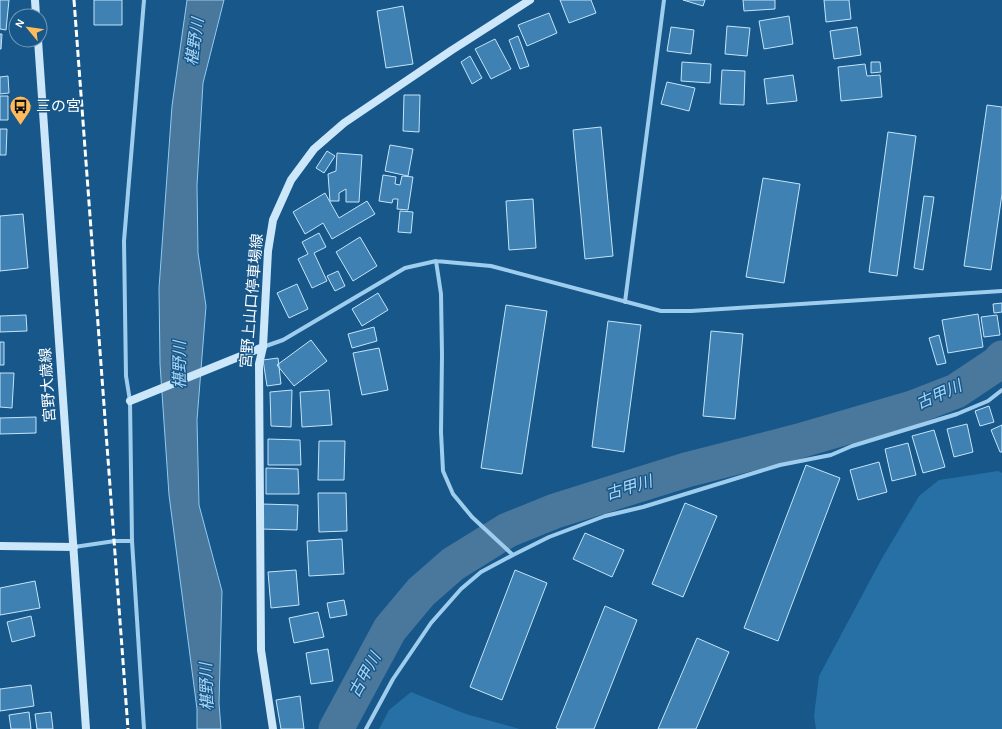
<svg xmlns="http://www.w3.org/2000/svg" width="1002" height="729" font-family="'Alegreya Sans','Noto Sans JP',sans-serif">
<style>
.green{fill:#2670a6}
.water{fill:#4a789d;stroke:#91caf1}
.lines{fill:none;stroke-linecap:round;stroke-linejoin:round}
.river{stroke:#4a789d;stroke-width:35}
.building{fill:#3f81b2;stroke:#c4e4fa}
.street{stroke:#9ecdee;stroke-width:4}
.secondary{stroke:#cce6fa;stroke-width:8}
.rail{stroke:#fff;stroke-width:3;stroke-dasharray:7 3;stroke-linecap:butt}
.labels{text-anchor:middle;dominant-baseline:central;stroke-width:3;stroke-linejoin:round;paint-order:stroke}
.poi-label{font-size:15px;fill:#fff;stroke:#175789;text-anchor:start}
.street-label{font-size:15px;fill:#fff;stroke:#175789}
.water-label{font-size:16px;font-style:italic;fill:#aad6f5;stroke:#175789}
</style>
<rect width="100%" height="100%" fill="#175789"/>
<path class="green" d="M 998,471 L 1002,473 L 1002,729 L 816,729 L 814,716 L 819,676 L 881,560 L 919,496 L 939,480 Z
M 411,692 L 466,714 L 520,729 L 379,729 L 389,710 Z"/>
<path class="water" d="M 187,0 L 224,0 L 203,83 L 197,185 L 198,253 L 206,306 L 197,420 L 199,505 L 222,591 L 219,703 L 221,729 L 197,729 L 197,709 L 169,495 L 160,364 L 159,288 L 172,106 Z"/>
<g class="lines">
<path class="river" d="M 336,729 L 390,629 L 421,592 L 453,564 L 508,530 L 555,511 L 686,470 L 799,441 L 912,408 L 956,391 L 998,363 L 1002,358"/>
</g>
<path class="building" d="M 0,0 L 9,0 L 6,30 L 0,29 Z
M 94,0 L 122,0 L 122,25 L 94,25 Z
M 560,0 L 591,0 L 596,13 L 569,23 Z
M 683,0 L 705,0 L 703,6 Z
M 743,0 L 775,0 L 775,9 L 744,11 Z
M 824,0 L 849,0 L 851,19 L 826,22 Z
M 403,6 L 413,64 L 386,68 L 377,11 Z
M 549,13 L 557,33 L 527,46 L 518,25 Z
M 789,16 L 793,44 L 764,49 L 759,21 Z
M 727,26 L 750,28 L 747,56 L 725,54 Z
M 671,27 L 694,30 L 691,54 L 667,51 Z
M 857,27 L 861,55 L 834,59 L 830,31 Z
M 0,34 L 2,34 L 1,49 L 0,49 Z
M 518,36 L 529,66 L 520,69 L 509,40 Z
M 495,39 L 511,69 L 491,79 L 475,49 Z
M 470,56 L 482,78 L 472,84 L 461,62 Z
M 682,62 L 711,64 L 710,83 L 681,81 Z
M 871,62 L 880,62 L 881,72 L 871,73 Z
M 865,64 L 867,76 L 880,75 L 882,97 L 841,101 L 838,67 Z
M 722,70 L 745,71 L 744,105 L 720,104 Z
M 793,75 L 797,101 L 767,104 L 764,79 Z
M 8,76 L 9,93 L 0,94 L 0,77 Z
M 667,82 L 695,88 L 689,111 L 661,104 Z
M 404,95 L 420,95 L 419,132 L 403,131 Z
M 0,96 L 8,96 L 8,120 L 0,120 Z
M 987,105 L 1002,107 L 1002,194 L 991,270 L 964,266 Z
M 601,127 L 613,256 L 585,259 L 573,130 Z
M 0,129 L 7,129 L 6,155 L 0,155 Z
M 888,132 L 916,136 L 897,276 L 869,272 Z
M 390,145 L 413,149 L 408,176 L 385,171 Z
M 327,151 L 335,156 L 324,173 L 316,168 Z
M 337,153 L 362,155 L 359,202 L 346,202 L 346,189 L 339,193 L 339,201 L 330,201 L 328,174 L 336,171 Z
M 383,175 L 396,177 L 395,184 L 400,185 L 402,176 L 413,177 L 408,210 L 397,209 L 398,199 L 393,199 L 392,203 L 379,201 Z
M 763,178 L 800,184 L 784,283 L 746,277 Z
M 325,193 L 339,218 L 367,201 L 375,214 L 332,239 L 323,223 L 305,234 L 293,212 Z
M 924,196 L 934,197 L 923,270 L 914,268 Z
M 533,199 L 536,248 L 509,250 L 506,201 Z
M 400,211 L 413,212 L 411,233 L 398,232 Z
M 23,214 L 28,268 L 0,271 L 0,216 Z
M 319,233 L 326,247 L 314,253 L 327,281 L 312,288 L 298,259 L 308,254 L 302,242 Z
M 360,237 L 377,266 L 353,281 L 336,252 Z
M 338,271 L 345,286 L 335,291 L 327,276 Z
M 297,284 L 308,309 L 289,318 L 277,293 Z
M 378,293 L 388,310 L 362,326 L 352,309 Z
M 1002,303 L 1002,312 L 994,313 L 993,304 Z
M 506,305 L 547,311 L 522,474 L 481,468 Z
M 978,314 L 983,347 L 948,353 L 942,320 Z
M 26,315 L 27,331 L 0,332 L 0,316 Z
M 997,315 L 1000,335 L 984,337 L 981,317 Z
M 608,321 L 641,325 L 624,452 L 592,447 Z
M 374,327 L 377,341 L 352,348 L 348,334 Z
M 711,331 L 743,334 L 735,419 L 703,416 Z
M 939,335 L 946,363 L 937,365 L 929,338 Z
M 311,340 L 327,361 L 294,386 L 277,365 Z
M 0,342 L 4,342 L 4,365 L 0,365 Z
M 379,348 L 388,390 L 362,395 L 353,353 Z
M 278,358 L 281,384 L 267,386 L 263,360 Z
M 0,373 L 14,373 L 12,408 L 0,407 Z
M 292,390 L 291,427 L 271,426 L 270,392 Z
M 329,390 L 332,425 L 302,427 L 300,392 Z
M 989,406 L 994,422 L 980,426 L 975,411 Z
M 36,417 L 36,433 L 0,434 L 0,418 Z
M 967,424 L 973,452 L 954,457 L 947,429 Z
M 1002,425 L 1002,452 L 1000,452 L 991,430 Z
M 934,430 L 945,467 L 923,473 L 912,436 Z
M 268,439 L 300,440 L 301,465 L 268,465 Z
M 319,441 L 345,441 L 344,480 L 318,480 Z
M 908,443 L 916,475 L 892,481 L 885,449 Z
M 879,462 L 887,492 L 858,500 L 850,470 Z
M 806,465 L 840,478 L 778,641 L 744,628 Z
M 266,468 L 298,469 L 299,494 L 266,494 Z
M 318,493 L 346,493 L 347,531 L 319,532 Z
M 685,503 L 717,516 L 683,597 L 652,584 Z
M 261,504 L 298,505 L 297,530 L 260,529 Z
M 585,533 L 624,550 L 612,577 L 573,559 Z
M 342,539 L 344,574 L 309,576 L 307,541 Z
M 296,570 L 299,605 L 271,608 L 268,572 Z
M 515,570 L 547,583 L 502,700 L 470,687 Z
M 35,581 L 40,608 L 0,615 L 0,588 Z
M 344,600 L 347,615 L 330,618 L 327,603 Z
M 605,606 L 637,620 L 594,729 L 559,729 L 556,728 Z
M 318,612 L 324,637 L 294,643 L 289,618 Z
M 31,616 L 35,636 L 12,642 L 7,622 Z
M 697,638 L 729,652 L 696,729 L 658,729 Z
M 328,649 L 333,681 L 311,684 L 306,653 Z
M 31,685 L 34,706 L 0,711 L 0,689 Z
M 300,696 L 304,729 L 281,729 L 276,700 Z
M 29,712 L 31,729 L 11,729 L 9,715 Z
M 51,712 L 53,729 L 37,729 L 35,714 Z"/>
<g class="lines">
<path class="street" d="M 625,302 L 664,0
M 263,347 L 283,340 L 405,268 L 436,261 L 491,266 L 661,311 L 691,311 L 1002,291
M 132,541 L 144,729
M 74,547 L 115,541 L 132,541 L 130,401 L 126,376 L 124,241 L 144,0
M 513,555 L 549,537 L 605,516 L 643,507 L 780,465 L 831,455 L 852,446 L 957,414 L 988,401 L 1002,390
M 366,729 L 393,679 L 431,623 L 461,589 L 481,572 L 513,555 L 472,517 L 453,494 L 443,471 L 441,432 L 442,355 L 441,294 L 436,261"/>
<path class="secondary" d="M 35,0 L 36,16
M 38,40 L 86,729
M 130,401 L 263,347
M 0,546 L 74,547
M 273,729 L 261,650 L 259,364 L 263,347 L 268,251 L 273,220 L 291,180 L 314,149 L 344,123 L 452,50 L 530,0"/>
<path class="rail" d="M 74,0 L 128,729"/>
</g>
<defs>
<symbol id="bus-pin" viewBox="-11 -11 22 30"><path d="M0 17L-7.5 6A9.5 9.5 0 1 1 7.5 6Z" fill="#ffbb5b" stroke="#175789"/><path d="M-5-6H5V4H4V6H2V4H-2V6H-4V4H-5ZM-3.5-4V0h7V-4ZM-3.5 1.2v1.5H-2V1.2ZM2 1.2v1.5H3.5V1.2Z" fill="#111"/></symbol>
</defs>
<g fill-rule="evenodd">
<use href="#bus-pin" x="8" y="94" width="25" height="34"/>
</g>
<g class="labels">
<g class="poi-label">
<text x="36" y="106">三の宮</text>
</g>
<g class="street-label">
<text transform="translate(252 301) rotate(-85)">宮野上山口停車場線</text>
<text transform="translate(48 385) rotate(-94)">宮野大歳線</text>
</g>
<g class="water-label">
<text transform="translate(195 42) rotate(-82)">椹野川</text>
<text transform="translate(180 365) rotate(-90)">椹野川</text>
<text transform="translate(939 395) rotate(-24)">古甲川</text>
<text transform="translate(629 488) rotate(-17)">古甲川</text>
<text transform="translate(365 675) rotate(-61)">古甲川</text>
<text transform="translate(207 687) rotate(-92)">椹野川</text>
</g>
</g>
<g transform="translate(28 28) rotate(299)"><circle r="19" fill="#175789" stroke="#749ab8"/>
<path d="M0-3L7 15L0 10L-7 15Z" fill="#ffbb5b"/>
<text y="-6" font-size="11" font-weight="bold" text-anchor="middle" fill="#ffffff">N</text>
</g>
</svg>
